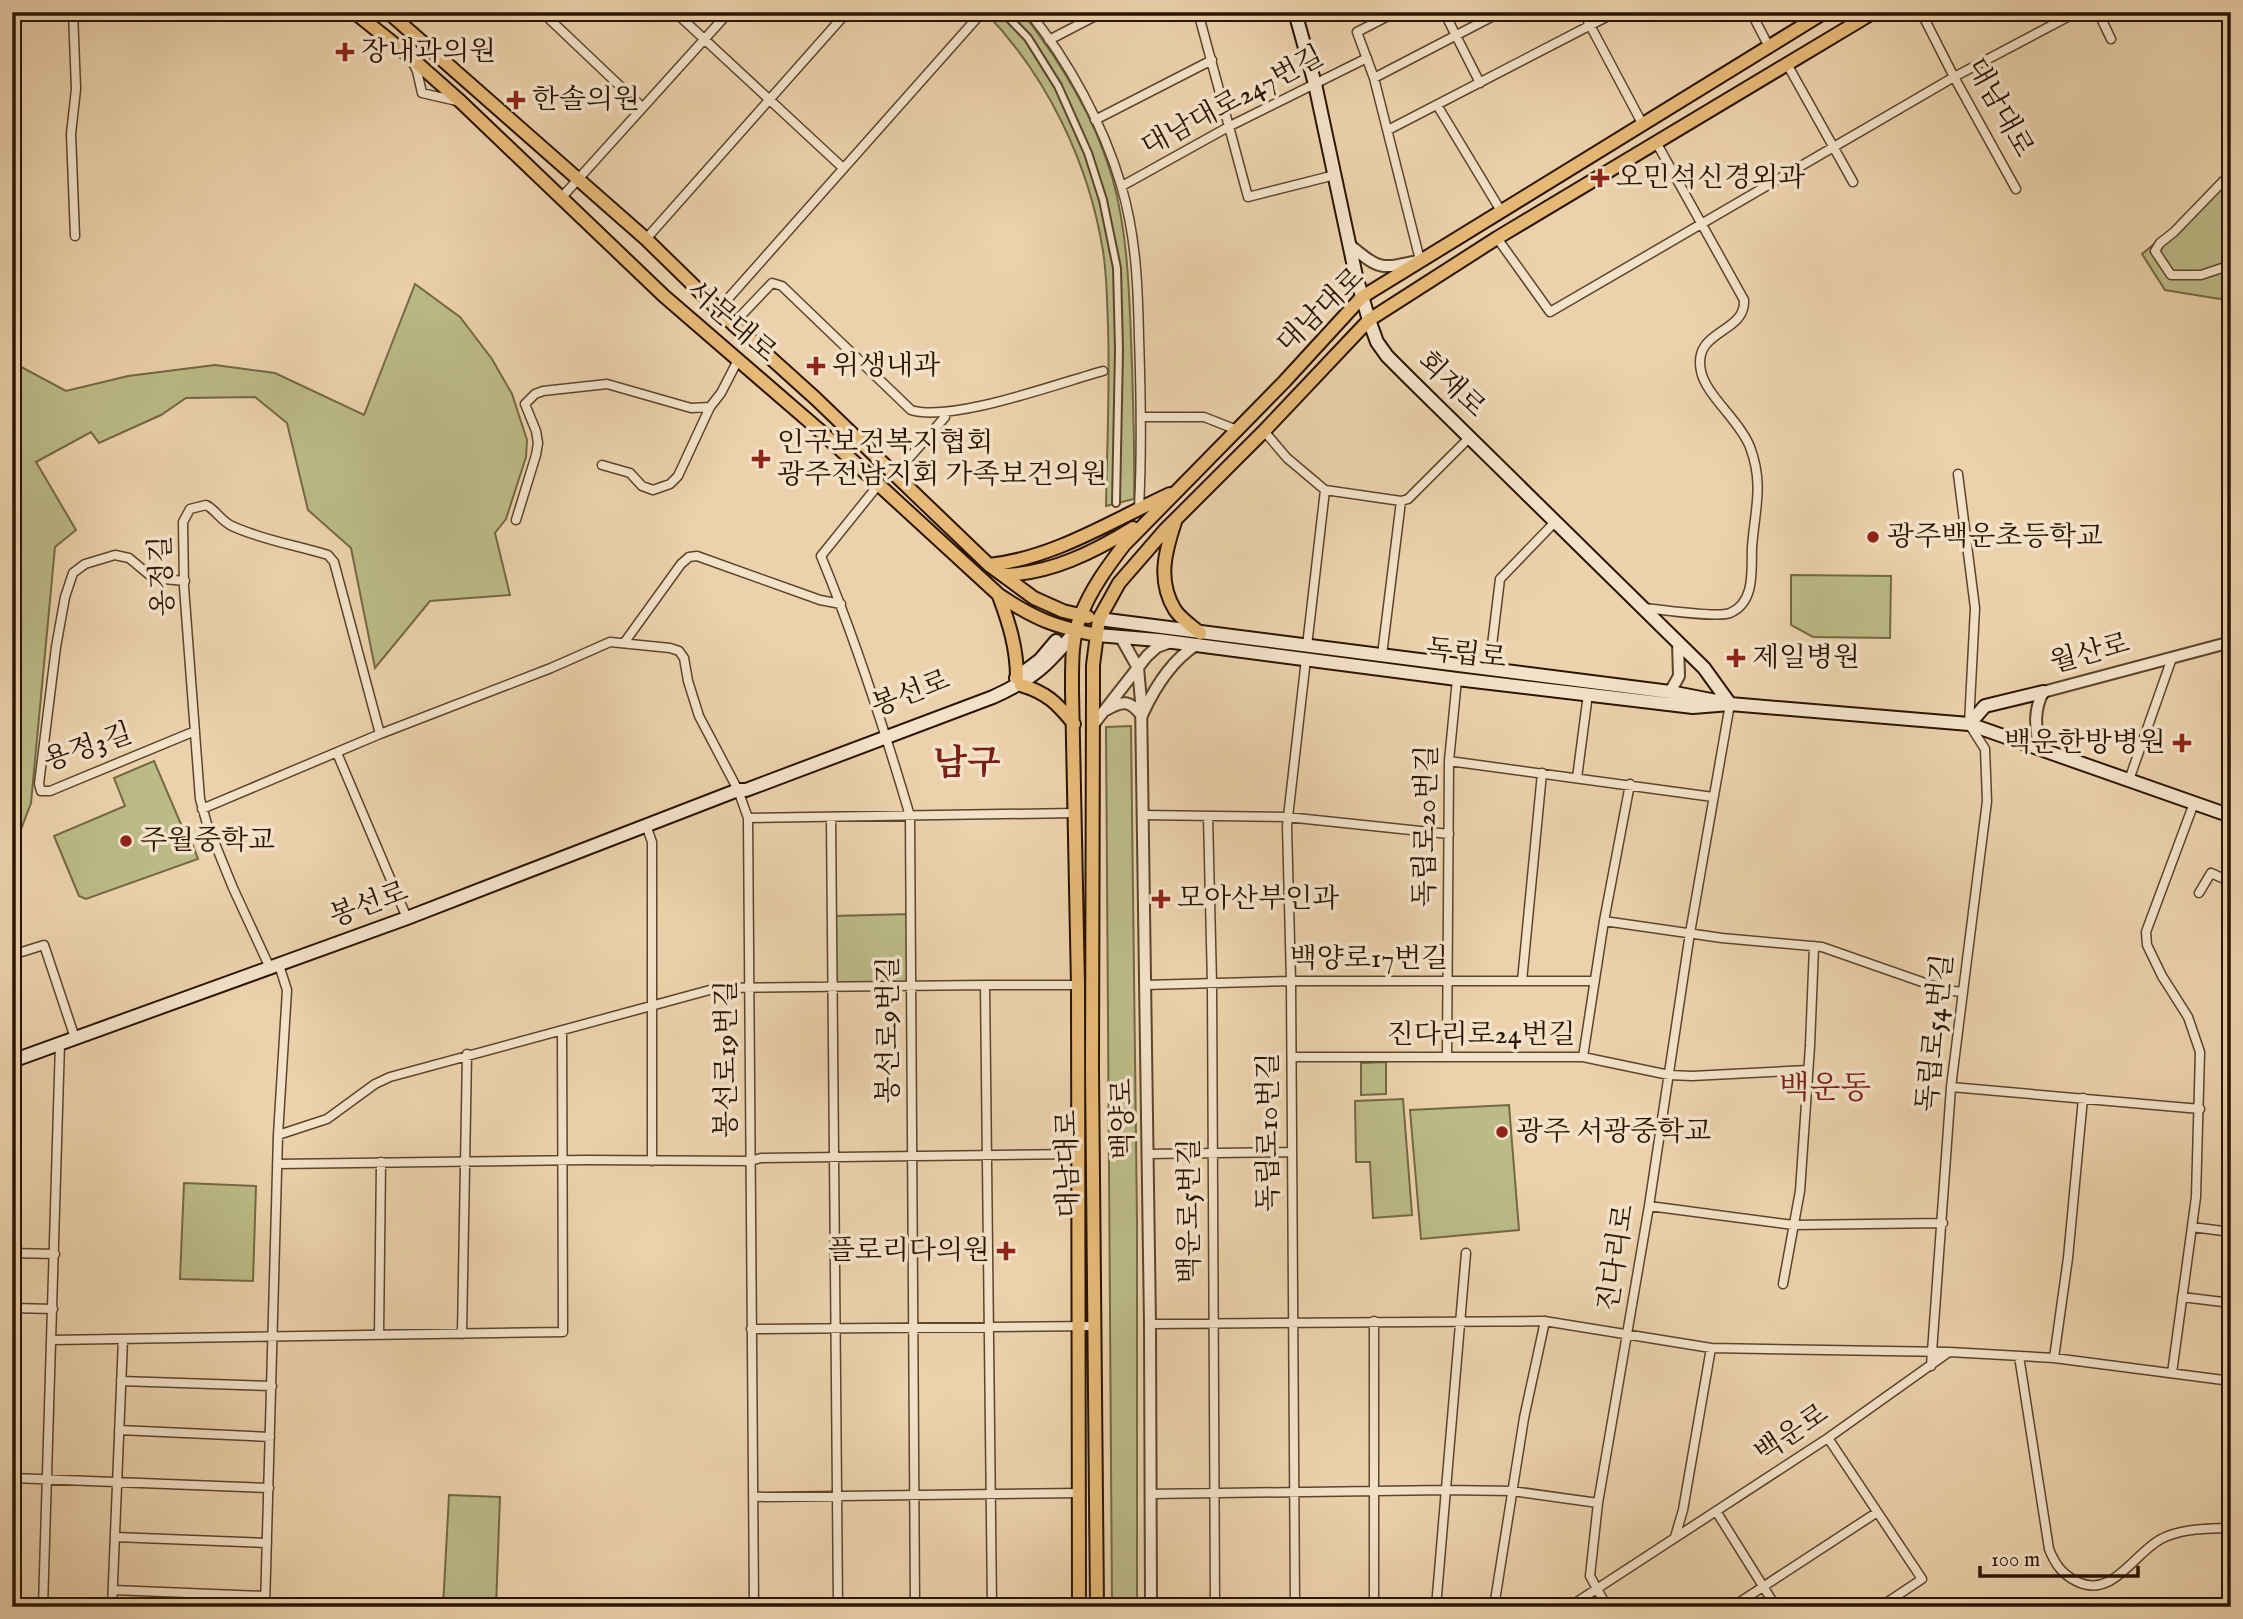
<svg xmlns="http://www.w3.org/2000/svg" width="2243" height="1619" font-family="'IM FELL English','Noto Serif KR',serif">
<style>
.green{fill:#bbbb87;stroke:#736844;stroke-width:2}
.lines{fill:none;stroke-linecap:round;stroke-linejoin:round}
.pedestrian-casing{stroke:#5b442b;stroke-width:10}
.minor-casing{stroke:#5b442b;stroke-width:11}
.tertiary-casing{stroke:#5b442b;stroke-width:14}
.secondary-casing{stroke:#2b1400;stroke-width:16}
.primary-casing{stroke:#2b1400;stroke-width:16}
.pedestrian{stroke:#f3e2c9;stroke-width:6}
.minor{stroke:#f3e2c9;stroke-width:8}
.tertiary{stroke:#f3e2c9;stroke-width:10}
.secondary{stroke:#f3e2c9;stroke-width:12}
.primary{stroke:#e6b976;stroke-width:12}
.poi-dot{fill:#8f2418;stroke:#f3e2c9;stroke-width:2.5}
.labels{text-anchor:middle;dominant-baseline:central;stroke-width:7;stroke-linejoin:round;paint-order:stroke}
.poi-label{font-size:28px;fill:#2b1400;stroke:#f3e2c9;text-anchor:start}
.street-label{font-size:28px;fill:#2b1400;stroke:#f3e2c9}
.quarter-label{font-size:32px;fill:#7a1f14;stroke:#f3e2c9}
.district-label{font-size:35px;font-weight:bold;fill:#7a1f14;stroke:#f3e2c9}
</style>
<rect width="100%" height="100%" fill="#ecd2ac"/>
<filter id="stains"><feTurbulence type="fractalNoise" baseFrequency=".00286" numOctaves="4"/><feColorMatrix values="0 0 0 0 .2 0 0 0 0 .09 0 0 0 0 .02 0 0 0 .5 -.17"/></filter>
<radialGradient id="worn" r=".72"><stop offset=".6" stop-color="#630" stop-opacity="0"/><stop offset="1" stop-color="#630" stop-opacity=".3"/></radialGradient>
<path class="green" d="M 985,12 L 1022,12 C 1061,63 1095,117 1113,180 C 1127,232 1129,285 1131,339 C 1133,392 1135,445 1134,499 L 1106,506 C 1107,446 1110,386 1108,326 C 1107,301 1107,276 1103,251 C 1089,163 1047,76 985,12 Z
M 2231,181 L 2231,297 L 2220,299 L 2165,290 L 2142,254 Z
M 415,284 L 460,317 L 492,359 L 512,394 L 527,440 L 526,457 L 506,519 L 495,533 L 510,595 L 430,601 L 375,668 L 351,548 L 308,510 L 287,423 L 255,397 L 186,398 L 161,415 L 99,443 L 91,432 L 36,462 L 76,530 L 55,547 L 31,803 L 12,853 L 12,362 L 66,391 L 128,376 L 215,365 L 275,373 L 364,415 Z
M 1791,575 L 1891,576 L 1890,638 L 1813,637 L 1791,625 Z
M 1131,726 L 1137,1221 L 1137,1607 L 1112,1607 L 1106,727 Z
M 154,761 L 186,836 L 191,840 L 198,859 L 86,899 L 79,896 L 54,836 L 125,806 L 114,778 Z
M 911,914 L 912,986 L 832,986 L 832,916 Z
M 1386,1062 L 1386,1094 L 1361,1095 L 1361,1063 Z
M 1403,1099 L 1412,1215 L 1373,1218 L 1370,1162 L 1356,1162 L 1355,1101 Z
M 1509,1105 L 1519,1230 L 1421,1239 L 1410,1110 Z
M 184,1183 L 256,1186 L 253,1281 L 180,1279 Z
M 449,1495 L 500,1497 L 496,1607 L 443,1607 Z"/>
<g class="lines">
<defs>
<path id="pedestrian" d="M 1003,12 L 1028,38 L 1058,86 L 1088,153 L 1103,200 L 1117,268 L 1119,350 L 1116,503"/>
<path id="minor" d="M 73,12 L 76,89 L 71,134 L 75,236
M 542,12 L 642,107
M 675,12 L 842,167
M 1029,12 C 1069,62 1103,124 1121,185 C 1136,235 1138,286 1139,338 C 1141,395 1142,451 1139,508
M 1198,12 L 1248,197 L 1335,175
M 1396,12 L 1357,32 L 1374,78 L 1420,260
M 1444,12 L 1480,83
M 1583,12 L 1643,125
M 1751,12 L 1768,45
M 1921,12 L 1954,77 L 2016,189
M 2098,12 L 2111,39
M 1049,40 L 1103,12
M 413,63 L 417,71 L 422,93 L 457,101
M 1787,64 L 1853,182
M 1374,78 L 1501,12
M 1437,105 L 1501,211
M 1095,120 L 1212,60
M 1388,130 L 1616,12
M 2231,173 L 2174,232 L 2160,243 L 2155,251 L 2171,275 L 2201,275 L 2231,265
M 1122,186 L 1230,126 L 1367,58
M 562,197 L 729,12
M 1497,238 L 1550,312 L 1954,77 L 2077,12
M 646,239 L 847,12
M 718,310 L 977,18 L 971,12
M 733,324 L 772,283 L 782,286 L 911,410 C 951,423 1059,383 1103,371
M 1142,417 L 1204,417 L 1237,430
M 1264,431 L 1287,458 L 1325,490 L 1401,501 L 1408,499 L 1470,437
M 602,465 L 630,473 L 642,486 L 653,490 L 670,484 L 678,476 L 710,407 L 721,393 L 738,360
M 895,474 L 945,417 L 945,412
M 879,484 L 821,556 C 856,641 884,728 910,816 L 915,1607
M 516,520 L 536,455 L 538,443 L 536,431 L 525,404 L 535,394 L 543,391 L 607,384 L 691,408 L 710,407
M 185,581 L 153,578 L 129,558 L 115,555 L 85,564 L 73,573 L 65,597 L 56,647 L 39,784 L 41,791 L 50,791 L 195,731
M 1645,608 C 1662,610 1717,618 1730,613 C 1756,602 1751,569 1752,547 C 1755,509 1764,484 1750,447 C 1740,421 1705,394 1701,371 C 1692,329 1746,334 1744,300 L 1656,142
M 624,643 L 681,564 L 689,557 L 697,556 L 820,600 L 841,604
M 1307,646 L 1325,490
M 1382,655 L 1401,501
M 1489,670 L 1500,579 L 1554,523
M 337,753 L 407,918
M 1449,761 L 1713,797
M 1577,778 L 1588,694
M 2129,780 L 2172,658
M 202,809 L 380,734 L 551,668 L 610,642 L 670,648 L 679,651 L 684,658 L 688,681 L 699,716 L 738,790 L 748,818 L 754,1607
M 1142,815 L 1287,817 L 1449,834
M 1208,816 L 1212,984 L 1215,1607
M 831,817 L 838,1607
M 748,818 L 1075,813
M 646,825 L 652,842 L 652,1161
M 2199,893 L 2211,873 L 2231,882
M 1604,921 L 1722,938 L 1822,947 L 1945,990 L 1962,992
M 12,955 L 44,945 L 75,1038
M 270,968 L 233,888 L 207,824 L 200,799 L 184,587 L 183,522 L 190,509 L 206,505 C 216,510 221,521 232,526 C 262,540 296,545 328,555 L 334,562 L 380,734
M 1522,981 L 1542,773
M 1145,985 L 1291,981 L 1594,981
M 1292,1057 L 1583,1057 L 1669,1075 L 1692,1076 L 1808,1070
M 1447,1057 L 1449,761 L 1457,679
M 1583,1057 L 1604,921 L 1630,784
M 1951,1087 L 2200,1109
M 278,1135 L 327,1119 L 375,1084 L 390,1077 L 717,988 L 985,985
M 1147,1154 L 1292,1152
M 277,1164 L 587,1160 L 750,1161 L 761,1158 L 1078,1154
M 1649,1206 L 1793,1225 L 1943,1223
M 2192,1227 L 2231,1232
M 12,1253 L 55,1254
M 1783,1284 L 1800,1191 L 1810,1046 L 1814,946
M 2182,1297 L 2231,1303
M 12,1308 L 53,1309
M 1150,1324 L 1544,1321 L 1711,1348 L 1949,1352
M 751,1329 L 1095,1326
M 462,1334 L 467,1054
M 379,1335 L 381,1162
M 52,1340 L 563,1332 L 562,1031
M 2019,1356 L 2049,1549 C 2055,1564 2062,1574 2076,1581 C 2112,1600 2133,1554 2161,1539 C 2182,1528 2208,1529 2231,1528
M 2054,1358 L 2068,1258 L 2083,1098
M 1931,1366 L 1951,1087 L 1987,801 L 1985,749 L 1969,724 L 1975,608 L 1958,474
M 2172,1373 L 2196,1197 L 2200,1052 L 2188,1017 L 2162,976 L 2147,945 L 2146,932 L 2194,803
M 121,1381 L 272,1386
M 119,1430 L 270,1437
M 1828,1438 L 1922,1579 L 1880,1607
M 12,1478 L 269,1488
M 1150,1494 L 1446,1490 L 1512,1491 L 1598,1503
M 753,1497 L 1080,1493
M 1716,1511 L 1776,1607
M 115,1537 L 267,1543
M 1675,1537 L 1683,1510 L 1711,1348
M 113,1590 L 265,1596
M 43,1607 L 60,1043
M 112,1607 L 123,1339
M 265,1607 L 278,1135 L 287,990 L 279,965
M 992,1607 L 985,985 L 1078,985
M 1295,1607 L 1291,981 L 1287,826 L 1306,659
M 1374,1607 L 1374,1321
M 1436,1607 L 1466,1253
M 1494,1607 L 1524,1418 L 1545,1321
M 1569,1607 L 1828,1438 L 1949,1352 L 2054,1358 L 2231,1381
M 1607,1607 L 1590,1576 L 1598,1503 L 1649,1206 L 1690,933 L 1730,704
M 1732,1607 L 1876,1513"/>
<path id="tertiary" d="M 1351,246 C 1380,270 1381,269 1417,261
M 1120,636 L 1138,668 L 1141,701 L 1150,1324 L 1151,1607
M 1670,692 L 1679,676 L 1678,643
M 1106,710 C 1123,700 1130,700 1142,716
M 1143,713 C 1155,687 1171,661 1196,645
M 1093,725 L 1147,656 L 1157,647 L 1171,642
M 2039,748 C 2036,727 2033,712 2043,692 L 2231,642"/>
<path id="secondary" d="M 1295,12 L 1315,84 L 1356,276 L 1369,320 L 1377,342 L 1387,356 L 1411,380 L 1704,668 L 1730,704
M 1099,619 L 1670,692 L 1716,701
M 1097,635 L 1158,640 L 1457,679 L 1693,707 L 1730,704 L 1969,724 L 2231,816
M 1016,678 L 1040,660 L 1056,641
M 1969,724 L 1985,706 L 2043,692
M 12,1061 L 407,918 L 738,790 L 746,790 L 993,697 C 1035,678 1047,665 1076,631"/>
<path id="primary" d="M 354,12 L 408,55 L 461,102 L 664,296 L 818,429 L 999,595 C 1035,619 1055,627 1097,635
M 388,12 L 646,239 L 733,324 L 815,398 L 989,565 L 1034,598 L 1063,611 L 1088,617
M 1175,522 C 1165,552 1157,581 1175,610 C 1181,619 1192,626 1200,633
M 989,565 C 1054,558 1111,521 1170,494
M 1003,575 C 1050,574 1094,552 1133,528
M 999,596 C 1009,623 1017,648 1017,678
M 1021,685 C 1047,693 1057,703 1074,724
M 1079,1607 L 1078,985 L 1072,691 C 1072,666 1071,638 1081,615 C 1091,589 1108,566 1124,545 L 1284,382 L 1362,297 L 1825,12
M 1097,1607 L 1092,1070 L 1093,690 L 1093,665 L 1099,619 L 1119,583 L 1165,530 L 1264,431 L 1369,320 L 1497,238 L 1874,12"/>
</defs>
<use href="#pedestrian" class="pedestrian-casing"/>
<use href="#minor" class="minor-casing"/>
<use href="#tertiary" class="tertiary-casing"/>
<use href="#secondary" class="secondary-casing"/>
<use href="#primary" class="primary-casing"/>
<use href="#pedestrian" class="pedestrian"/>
<use href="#minor" class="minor"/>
<use href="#tertiary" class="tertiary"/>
<use href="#secondary" class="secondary"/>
<use href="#primary" class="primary"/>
</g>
<g class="poi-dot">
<path d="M341.5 41.5h7v7h7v7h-7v7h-7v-7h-7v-7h7z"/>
<path d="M512.5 89.5h7v7h7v7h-7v7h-7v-7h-7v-7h7z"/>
<path d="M1596.5 167.5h7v7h7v7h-7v7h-7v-7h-7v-7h7z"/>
<path d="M812.5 355.5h7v7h7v7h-7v7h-7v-7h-7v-7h7z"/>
<path d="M757.5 448.5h7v7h7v7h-7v7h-7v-7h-7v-7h7z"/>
<circle cx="1873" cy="537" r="7"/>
<path d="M1732.5 647.5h7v7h7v7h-7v7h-7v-7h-7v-7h7z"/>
<path d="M2178.5 732.5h7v7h7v7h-7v7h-7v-7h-7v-7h7z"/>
<circle cx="126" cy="841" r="7"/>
<path d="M1157.5 888.5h7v7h7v7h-7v7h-7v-7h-7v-7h7z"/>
<circle cx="1502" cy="1132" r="7"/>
<path d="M1002.5 1240.5h7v7h7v7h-7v7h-7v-7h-7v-7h7z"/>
</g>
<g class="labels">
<g class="poi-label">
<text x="361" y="52">장내과의원</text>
<text x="532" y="100">한솔의원</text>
<text x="1616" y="178">오민석신경외과</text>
<text x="832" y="366">위생내과</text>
<text x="777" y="443">인구보건복지협회<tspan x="777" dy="32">광주전남지회 가족보건의원</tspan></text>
<text x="1887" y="537">광주백운초등학교</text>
<text x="1752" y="658">제일병원</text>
<text x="2166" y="743" text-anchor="end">백운한방병원</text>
<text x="140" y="841">주월중학교</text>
<text x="1177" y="899">모아산부인과</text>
<text x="1516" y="1132">광주 서광중학교</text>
<text x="990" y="1251" text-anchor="end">플로리다의원</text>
</g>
<g class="street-label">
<text transform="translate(1233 102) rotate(-28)">대남대로247번길</text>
<text transform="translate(1999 108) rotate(61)">대남대로</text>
<text transform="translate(1321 311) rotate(-44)">대남대로</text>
<text transform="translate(731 322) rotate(41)">서문대로</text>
<text transform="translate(1451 385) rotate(44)">회재로</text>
<text transform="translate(163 576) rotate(-92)">옹정길</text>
<text transform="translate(2090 654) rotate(-15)">월산로</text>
<text transform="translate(1466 655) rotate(7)">독립로</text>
<text transform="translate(911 694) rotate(-21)">봉선로</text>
<text transform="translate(88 748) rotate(-19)">용정3길</text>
<text transform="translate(1427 826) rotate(-89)">독립로20번길</text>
<text transform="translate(369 905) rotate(-20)">봉선로</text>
<text x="1369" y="959">백양로17번길</text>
<text transform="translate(889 1030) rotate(-90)">봉선로9번길</text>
<text transform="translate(1936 1033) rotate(-84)">독립로54번길</text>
<text x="1481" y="1035">진다리로24번길</text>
<text transform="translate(727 1059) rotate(-90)">봉선로19번길</text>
<text transform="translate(1124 1119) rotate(-91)">백양로</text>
<text transform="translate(1269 1132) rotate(-90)">독립로10번길</text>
<text transform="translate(1069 1164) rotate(-91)">대남대로</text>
<text transform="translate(1190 1211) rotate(-90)">백운로5번길</text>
<text transform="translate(1617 1258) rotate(-81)">진다리로</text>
<text transform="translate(1792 1434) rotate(-34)">백운로</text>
</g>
<g class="quarter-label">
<text x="1825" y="1089">백운동</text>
</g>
<g class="district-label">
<text x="967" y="764">남구</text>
</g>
</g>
<rect width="2243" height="1619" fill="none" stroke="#ecd2ac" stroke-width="42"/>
<rect x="14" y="14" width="2215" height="1591" fill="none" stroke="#2b1400" stroke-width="3.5"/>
<rect x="21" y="21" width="2201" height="1577" fill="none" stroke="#2b1400" stroke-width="2"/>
<path d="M1980 1566v10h158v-10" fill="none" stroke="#2b1400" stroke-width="3.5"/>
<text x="1991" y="1566" font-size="21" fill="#2b1400" stroke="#f3e2c9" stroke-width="5" paint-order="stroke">100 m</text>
<rect width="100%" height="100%" filter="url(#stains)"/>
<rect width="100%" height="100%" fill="url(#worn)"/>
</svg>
